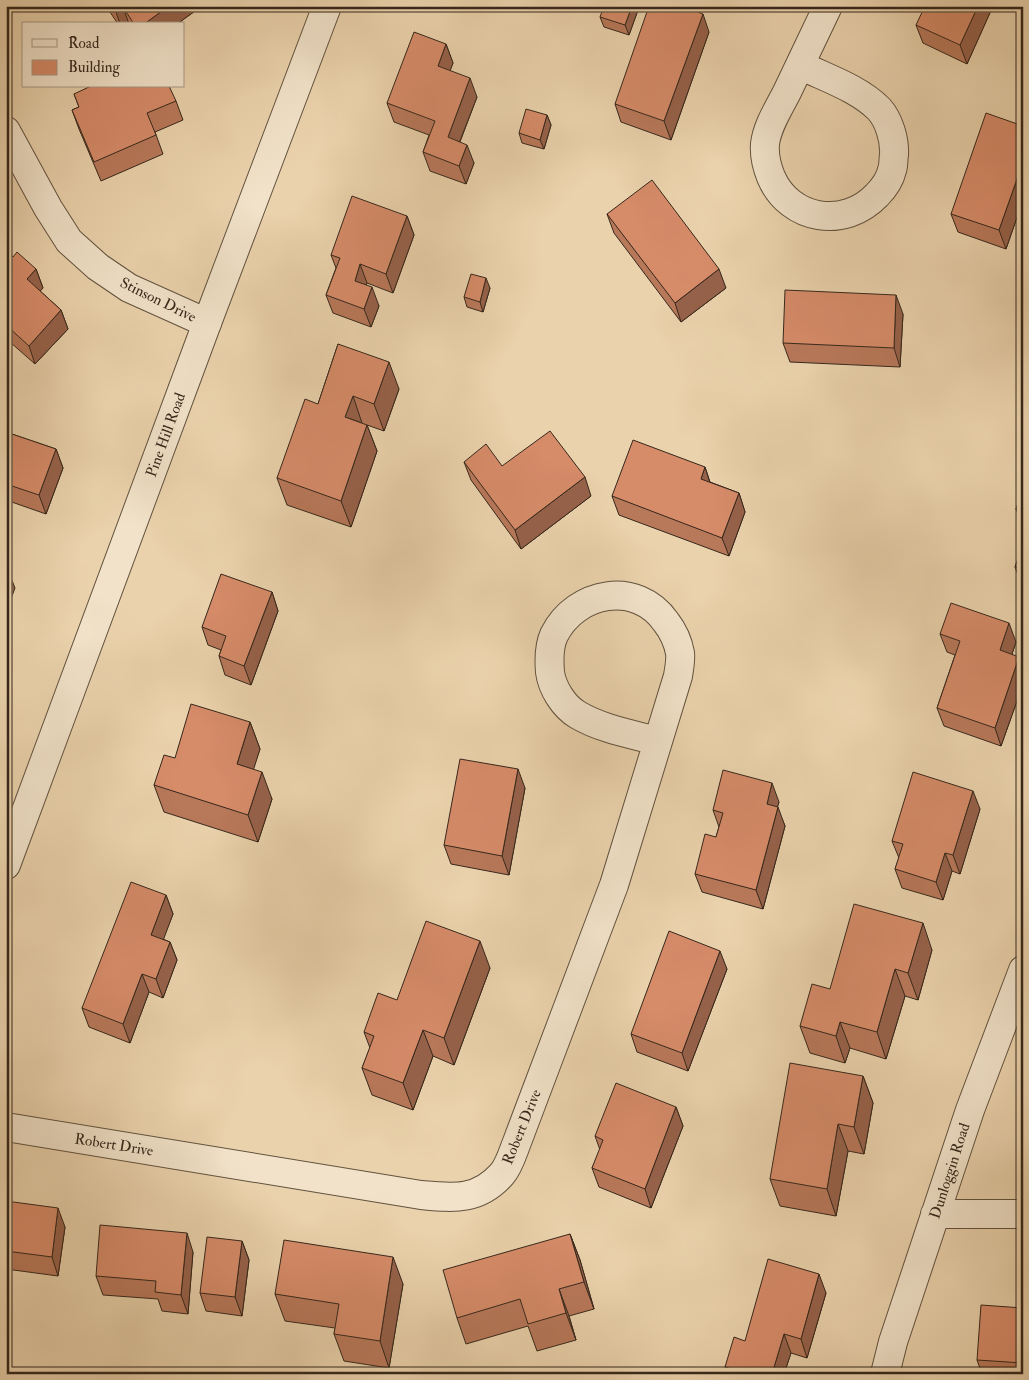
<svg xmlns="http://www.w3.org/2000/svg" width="1029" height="1380" font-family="'IM FELL Double Pica',serif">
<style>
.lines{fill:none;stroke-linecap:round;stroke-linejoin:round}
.minor-casing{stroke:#62523f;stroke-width:30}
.tertiary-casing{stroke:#62523f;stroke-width:30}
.minor{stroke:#f1e2c9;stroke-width:28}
.tertiary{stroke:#f1e2c9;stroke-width:28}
.wall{fill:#b8785a;stroke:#35271b}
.shaded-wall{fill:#96614a;stroke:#35271b}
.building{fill:#d68b69;stroke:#35271b}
.labels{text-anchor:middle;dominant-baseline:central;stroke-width:4.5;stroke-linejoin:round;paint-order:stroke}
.street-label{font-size:15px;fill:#35271b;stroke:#f1e2c9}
</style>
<rect width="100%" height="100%" fill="#ead2ac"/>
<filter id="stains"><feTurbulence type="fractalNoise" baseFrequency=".004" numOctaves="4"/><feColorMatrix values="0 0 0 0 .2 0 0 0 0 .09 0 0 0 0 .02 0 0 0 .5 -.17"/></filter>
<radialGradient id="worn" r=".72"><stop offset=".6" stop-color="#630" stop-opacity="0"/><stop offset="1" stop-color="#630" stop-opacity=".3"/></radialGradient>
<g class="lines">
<defs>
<path id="minor" d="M 800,65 C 826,78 858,88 879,109 C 889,120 895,140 894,155 C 893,159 894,165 892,170 C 890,179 884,188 877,195 C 845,229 790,221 771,177 C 767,167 764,156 765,144 C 767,126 779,108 787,92 C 801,63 814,35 828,6
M 6,131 L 48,208 L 69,241 L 98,267 L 129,288 L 207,323
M 6,1127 L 421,1195 C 454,1198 478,1201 502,1174 C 509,1166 513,1152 517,1142 L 614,885 L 678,676 C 679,669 681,660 680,653 C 678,642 673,631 666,622 C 637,580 576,591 554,635 C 549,646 549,660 550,672 C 552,688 564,707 578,715 C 602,729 631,734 657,741
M 935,1214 L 1023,1214
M 885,1374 L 893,1342 L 970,1110 L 1023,970"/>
<path id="tertiary" d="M 6,865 L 207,323 L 327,6"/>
</defs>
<use href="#minor" class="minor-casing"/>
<use href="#tertiary" class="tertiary-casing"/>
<use href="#minor" class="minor"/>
<use href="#tertiary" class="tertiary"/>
</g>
<path class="wall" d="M 59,6 L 73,6 L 70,12 Z
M 106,6 L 202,6 L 177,24 L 118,24 Z
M 993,6 L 967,64 L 923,43 L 916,25 Z
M 638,10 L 629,35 L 604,27 L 600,17 Z
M 709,32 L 671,140 L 621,122 L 615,104 Z
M 446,44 L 453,63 L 450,70 L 477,97 L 460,142 L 474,163 L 466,184 L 430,171 L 423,152 L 429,135 L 394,122 L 387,103 Z
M 74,94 L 176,101 L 183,120 L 155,132 L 163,154 L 101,181 L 79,129 L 72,110 L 79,107 Z
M 547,115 L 551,125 L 544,149 L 522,143 L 519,133 Z
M 1023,126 L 1023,200 L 1006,249 L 958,232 L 951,214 Z
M 607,214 L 726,288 L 681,322 L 614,233 Z
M 407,216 L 414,235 L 393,293 L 367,283 L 366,285 L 379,306 L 371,327 L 333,313 L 326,295 L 336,268 L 331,255 Z
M 6,251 L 13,257 L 36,269 L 43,288 L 40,291 L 61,310 L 68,329 L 35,364 L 10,342 L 6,346 Z
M 490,288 L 483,312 L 467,307 L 464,297 Z
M 903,314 L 900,367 L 790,362 L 783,343 Z
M 338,344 L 399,389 L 384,431 L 367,425 L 377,451 L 351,527 L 287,505 L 277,478 L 318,404 Z
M 6,432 L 56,449 L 63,468 L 46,514 L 6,500 Z
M 464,462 L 591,496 L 521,549 L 471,480 Z
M 705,467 L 710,482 L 739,493 L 745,512 L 729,556 L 619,515 L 612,496 Z
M 1023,489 L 1023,528 L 1016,509 Z
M 1023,545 L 1023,587 L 1022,586 L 1015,567 Z
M 272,592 L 278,611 L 251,685 L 225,675 L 219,656 L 221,650 L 208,645 L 202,627 Z
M 940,634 L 1016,642 L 1012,654 L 1023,668 L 1023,684 L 1001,746 L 944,726 L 937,708 L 955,655 L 947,652 Z
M 250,722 L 260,749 L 253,769 L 272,799 L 258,842 L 164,812 L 154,785 L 175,758 Z
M 525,788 L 509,875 L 451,864 L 444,845 Z
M 779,802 L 777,807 L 785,826 L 763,909 L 702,892 L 695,874 L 716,837 L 719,827 L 713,810 Z
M 980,809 L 960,874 L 952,871 L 943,900 L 902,888 L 895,869 L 899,858 L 892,841 Z
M 166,895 L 173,914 L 163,939 L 170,942 L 177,960 L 163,998 L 149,992 L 130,1043 L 89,1027 L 82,1008 Z
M 932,950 L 918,1000 L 905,996 L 886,1059 L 850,1048 L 845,1063 L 810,1053 L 800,1026 L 830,989 Z
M 490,968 L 454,1065 L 433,1056 L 413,1110 L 372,1095 L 362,1068 L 370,1048 L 364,1032 L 397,1000 Z
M 727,969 L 688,1071 L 637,1052 L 631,1034 Z
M 863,1076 L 873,1103 L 864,1154 L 848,1151 L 836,1216 L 780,1206 L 770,1179 Z
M 676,1107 L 683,1126 L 651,1208 L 599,1187 L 592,1168 L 600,1150 L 595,1136 Z
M 6,1201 L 65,1227 L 58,1276 L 6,1269 Z
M 570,1234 L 580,1260 L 594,1309 L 569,1316 L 576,1340 L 537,1351 L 528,1326 L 466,1344 L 457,1318 Z
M 242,1241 L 249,1260 L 242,1316 L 206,1311 L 200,1293 Z
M 193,1252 L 188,1314 L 162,1311 L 158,1299 L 103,1295 L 96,1276 Z
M 403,1284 L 389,1368 L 344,1361 L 334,1334 L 335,1328 L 285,1321 L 275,1294 Z
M 826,1293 L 807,1358 L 791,1353 L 784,1374 L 728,1374 L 725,1367 L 745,1341 Z
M 1023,1308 L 1023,1374 L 982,1374 L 977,1360 Z"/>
<path class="shaded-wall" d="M 67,6 L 73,6 L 70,12 Z
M 169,6 L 202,6 L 177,24 L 144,24 Z
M 632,6 L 636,6 L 638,10 L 629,35 L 625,25 Z
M 978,6 L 993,6 L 967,64 L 960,45 Z
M 123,7 L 129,24 L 120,24 L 116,12 Z
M 703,14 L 709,32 L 671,140 L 664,121 Z
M 446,44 L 453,63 L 445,85 L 438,66 Z
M 470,78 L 477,97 L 454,156 L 448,137 Z
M 547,115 L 551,125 L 544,149 L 540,140 Z
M 467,145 L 474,163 L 466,184 L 459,166 Z
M 1023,162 L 1023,200 L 1006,249 L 999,230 Z
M 407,216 L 414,235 L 393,293 L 386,274 Z
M 360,264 L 367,283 L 361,299 L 355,281 Z
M 36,269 L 43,288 L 34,298 L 27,279 Z
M 719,269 L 726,288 L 681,322 L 675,303 Z
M 486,278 L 490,288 L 483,312 L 480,302 Z
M 372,287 L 379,306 L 371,327 L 364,309 Z
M 896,295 L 903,314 L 900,367 L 894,348 Z
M 61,310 L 68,329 L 35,364 L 29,346 Z
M 6,331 L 10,342 L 6,346 Z
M 389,362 L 399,389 L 384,431 L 374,404 Z
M 353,396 L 362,423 L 345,417 Z
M 367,425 L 377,451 L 351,527 L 341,501 Z
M 56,449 L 63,468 L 46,514 L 39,495 Z
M 705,467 L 711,486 L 701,479 Z
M 585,477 L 591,496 L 521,549 L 515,530 Z
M 739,493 L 745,512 L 729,556 L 722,538 Z
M 11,578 L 15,588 L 6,612 L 6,592 Z
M 272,592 L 278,611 L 251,685 L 244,666 Z
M 1009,623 L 1016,642 L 1007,669 L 1000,650 Z
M 1019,657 L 1023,668 L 1023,684 L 1001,746 L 995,728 Z
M 250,722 L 260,749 L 247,790 L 237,764 Z
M 518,769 L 525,788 L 509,875 L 502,856 Z
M 262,772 L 272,799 L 258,842 L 248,815 Z
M 772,783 L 779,802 L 773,823 L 767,804 Z
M 973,791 L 980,809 L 960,874 L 953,855 Z
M 778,807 L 785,826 L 763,909 L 756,890 Z
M 945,853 L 952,871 L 943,900 L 936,882 Z
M 166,895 L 173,914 L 158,954 L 151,935 Z
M 923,923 L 932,950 L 918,1000 L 908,973 Z
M 480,941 L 490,968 L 454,1065 L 444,1038 Z
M 170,942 L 177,960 L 163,998 L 156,979 Z
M 720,951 L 727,969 L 688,1071 L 682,1053 Z
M 895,969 L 905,996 L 886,1059 L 877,1032 Z
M 142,974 L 149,992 L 130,1043 L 123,1024 Z
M 840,1022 L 850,1048 L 845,1063 L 836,1036 Z
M 423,1030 L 433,1056 L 413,1110 L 403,1083 Z
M 863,1076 L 873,1103 L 864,1154 L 854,1127 Z
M 676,1107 L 683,1126 L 651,1208 L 645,1189 Z
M 838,1124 L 848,1151 L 836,1216 L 827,1189 Z
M 58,1208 L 65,1227 L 58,1276 L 52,1257 Z
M 187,1233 L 193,1252 L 188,1314 L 181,1295 Z
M 570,1234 L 580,1260 L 594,1309 L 584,1282 Z
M 242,1241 L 249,1260 L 242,1316 L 235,1297 Z
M 393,1257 L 403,1284 L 389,1368 L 380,1341 Z
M 819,1274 L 826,1293 L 807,1358 L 801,1339 Z
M 559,1289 L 569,1316 L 576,1340 L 566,1313 Z
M 784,1334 L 791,1353 L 784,1374 L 772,1374 Z"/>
<path class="building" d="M 112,6 L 169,6 L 144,24 L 134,24 L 123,7 L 116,12 Z
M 604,6 L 632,6 L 625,25 L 600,17 Z
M 649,6 L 682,6 L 703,14 L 664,121 L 615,104 Z
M 925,6 L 978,6 L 960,45 L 916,25 Z
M 414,32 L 446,44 L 438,66 L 470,78 L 448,137 L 467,145 L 459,166 L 423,152 L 435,121 L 387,103 Z
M 91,86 L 169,86 L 176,101 L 147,113 L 156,135 L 94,162 L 72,110 L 79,107 L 74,94 Z
M 526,109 L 547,115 L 540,140 L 519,133 Z
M 986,113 L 1023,126 L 1023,162 L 999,230 L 951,214 Z
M 652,180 L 719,269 L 675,303 L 607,214 Z
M 352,196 L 407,216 L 386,274 L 360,264 L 355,281 L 372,287 L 364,309 L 326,295 L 340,258 L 331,255 Z
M 6,251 L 13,257 L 17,252 L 36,269 L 27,279 L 61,310 L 29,346 L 6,325 Z
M 471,274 L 486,278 L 480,302 L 464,297 Z
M 785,290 L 896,295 L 894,348 L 783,343 Z
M 338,344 L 389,362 L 374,404 L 353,396 L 345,417 L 367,425 L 341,501 L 277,478 L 305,399 L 318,404 Z
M 550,431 L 585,477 L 515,530 L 464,462 L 486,444 L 502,466 Z
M 6,432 L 56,449 L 39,495 L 6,484 Z
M 633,440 L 705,467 L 701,479 L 739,493 L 722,538 L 612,496 Z
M 1023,489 L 1023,511 L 1016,509 Z
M 1023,545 L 1023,570 L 1015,567 Z
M 221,574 L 272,592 L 244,666 L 219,656 L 226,636 L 202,627 Z
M 6,576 L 11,578 L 6,592 Z
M 951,603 L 1009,623 L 1000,650 L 1019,657 L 995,728 L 937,708 L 960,641 L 940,634 Z
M 191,704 L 250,722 L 237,764 L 262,772 L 248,815 L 154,785 L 164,755 L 175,758 Z
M 460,759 L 518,769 L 502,856 L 444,845 Z
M 723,770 L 772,783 L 767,804 L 778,807 L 756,890 L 695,874 L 705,834 L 716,837 L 723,813 L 713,810 Z
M 913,772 L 973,791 L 953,855 L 945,853 L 936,882 L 895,869 L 903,844 L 892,841 Z
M 131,882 L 166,895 L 151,935 L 170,942 L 156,979 L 142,974 L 123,1024 L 82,1008 Z
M 854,904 L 923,923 L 908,973 L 895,969 L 877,1032 L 840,1022 L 836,1036 L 800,1026 L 812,984 L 830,989 Z
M 426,921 L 480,941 L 444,1038 L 423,1030 L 403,1083 L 362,1068 L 374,1036 L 364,1032 L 378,993 L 397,1000 Z
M 669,931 L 720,951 L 682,1053 L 631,1034 Z
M 790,1063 L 863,1076 L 854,1127 L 838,1124 L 827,1189 L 770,1179 Z
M 616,1083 L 676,1107 L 645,1189 L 592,1168 L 603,1140 L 595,1136 Z
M 6,1201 L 58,1208 L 52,1257 L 6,1251 Z
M 100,1225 L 187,1233 L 181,1295 L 155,1292 L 156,1281 L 96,1276 Z
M 570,1234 L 584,1282 L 559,1289 L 566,1313 L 528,1324 L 520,1299 L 457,1318 L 443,1270 Z
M 207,1237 L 242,1241 L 235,1297 L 200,1293 Z
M 284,1240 L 393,1257 L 380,1341 L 334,1334 L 339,1304 L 275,1294 Z
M 768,1259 L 819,1274 L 801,1339 L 784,1334 L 772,1374 L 749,1374 L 725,1367 L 734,1337 L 745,1341 Z
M 981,1305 L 1023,1308 L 1023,1363 L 977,1360 Z"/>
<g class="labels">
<g class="street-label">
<text transform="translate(158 300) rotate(26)">Stinson Drive</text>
<text transform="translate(166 435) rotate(-70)">Pine Hill Road</text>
<text transform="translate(522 1127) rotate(-68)">Robert Drive</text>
<text transform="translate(114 1145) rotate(9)">Robert Drive</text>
<text transform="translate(950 1171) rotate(-72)">Dunloggin Road</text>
</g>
</g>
<rect width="1029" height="1380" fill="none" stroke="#ead2ac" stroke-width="25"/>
<rect x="8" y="8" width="1014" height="1365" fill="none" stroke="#35271b" stroke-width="2.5"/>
<rect x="12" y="12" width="1004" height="1355" fill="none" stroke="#35271b"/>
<rect x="22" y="22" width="162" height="65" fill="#f1e2c9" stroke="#a69783"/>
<rect x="32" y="39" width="25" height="8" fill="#f1e2c9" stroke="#a69783"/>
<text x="68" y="48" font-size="15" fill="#35271b">Road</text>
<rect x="32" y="60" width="25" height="15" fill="#d68b69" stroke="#a69783"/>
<text x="68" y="72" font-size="15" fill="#35271b">Building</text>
<rect width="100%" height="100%" filter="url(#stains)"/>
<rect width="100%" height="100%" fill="url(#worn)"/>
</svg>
